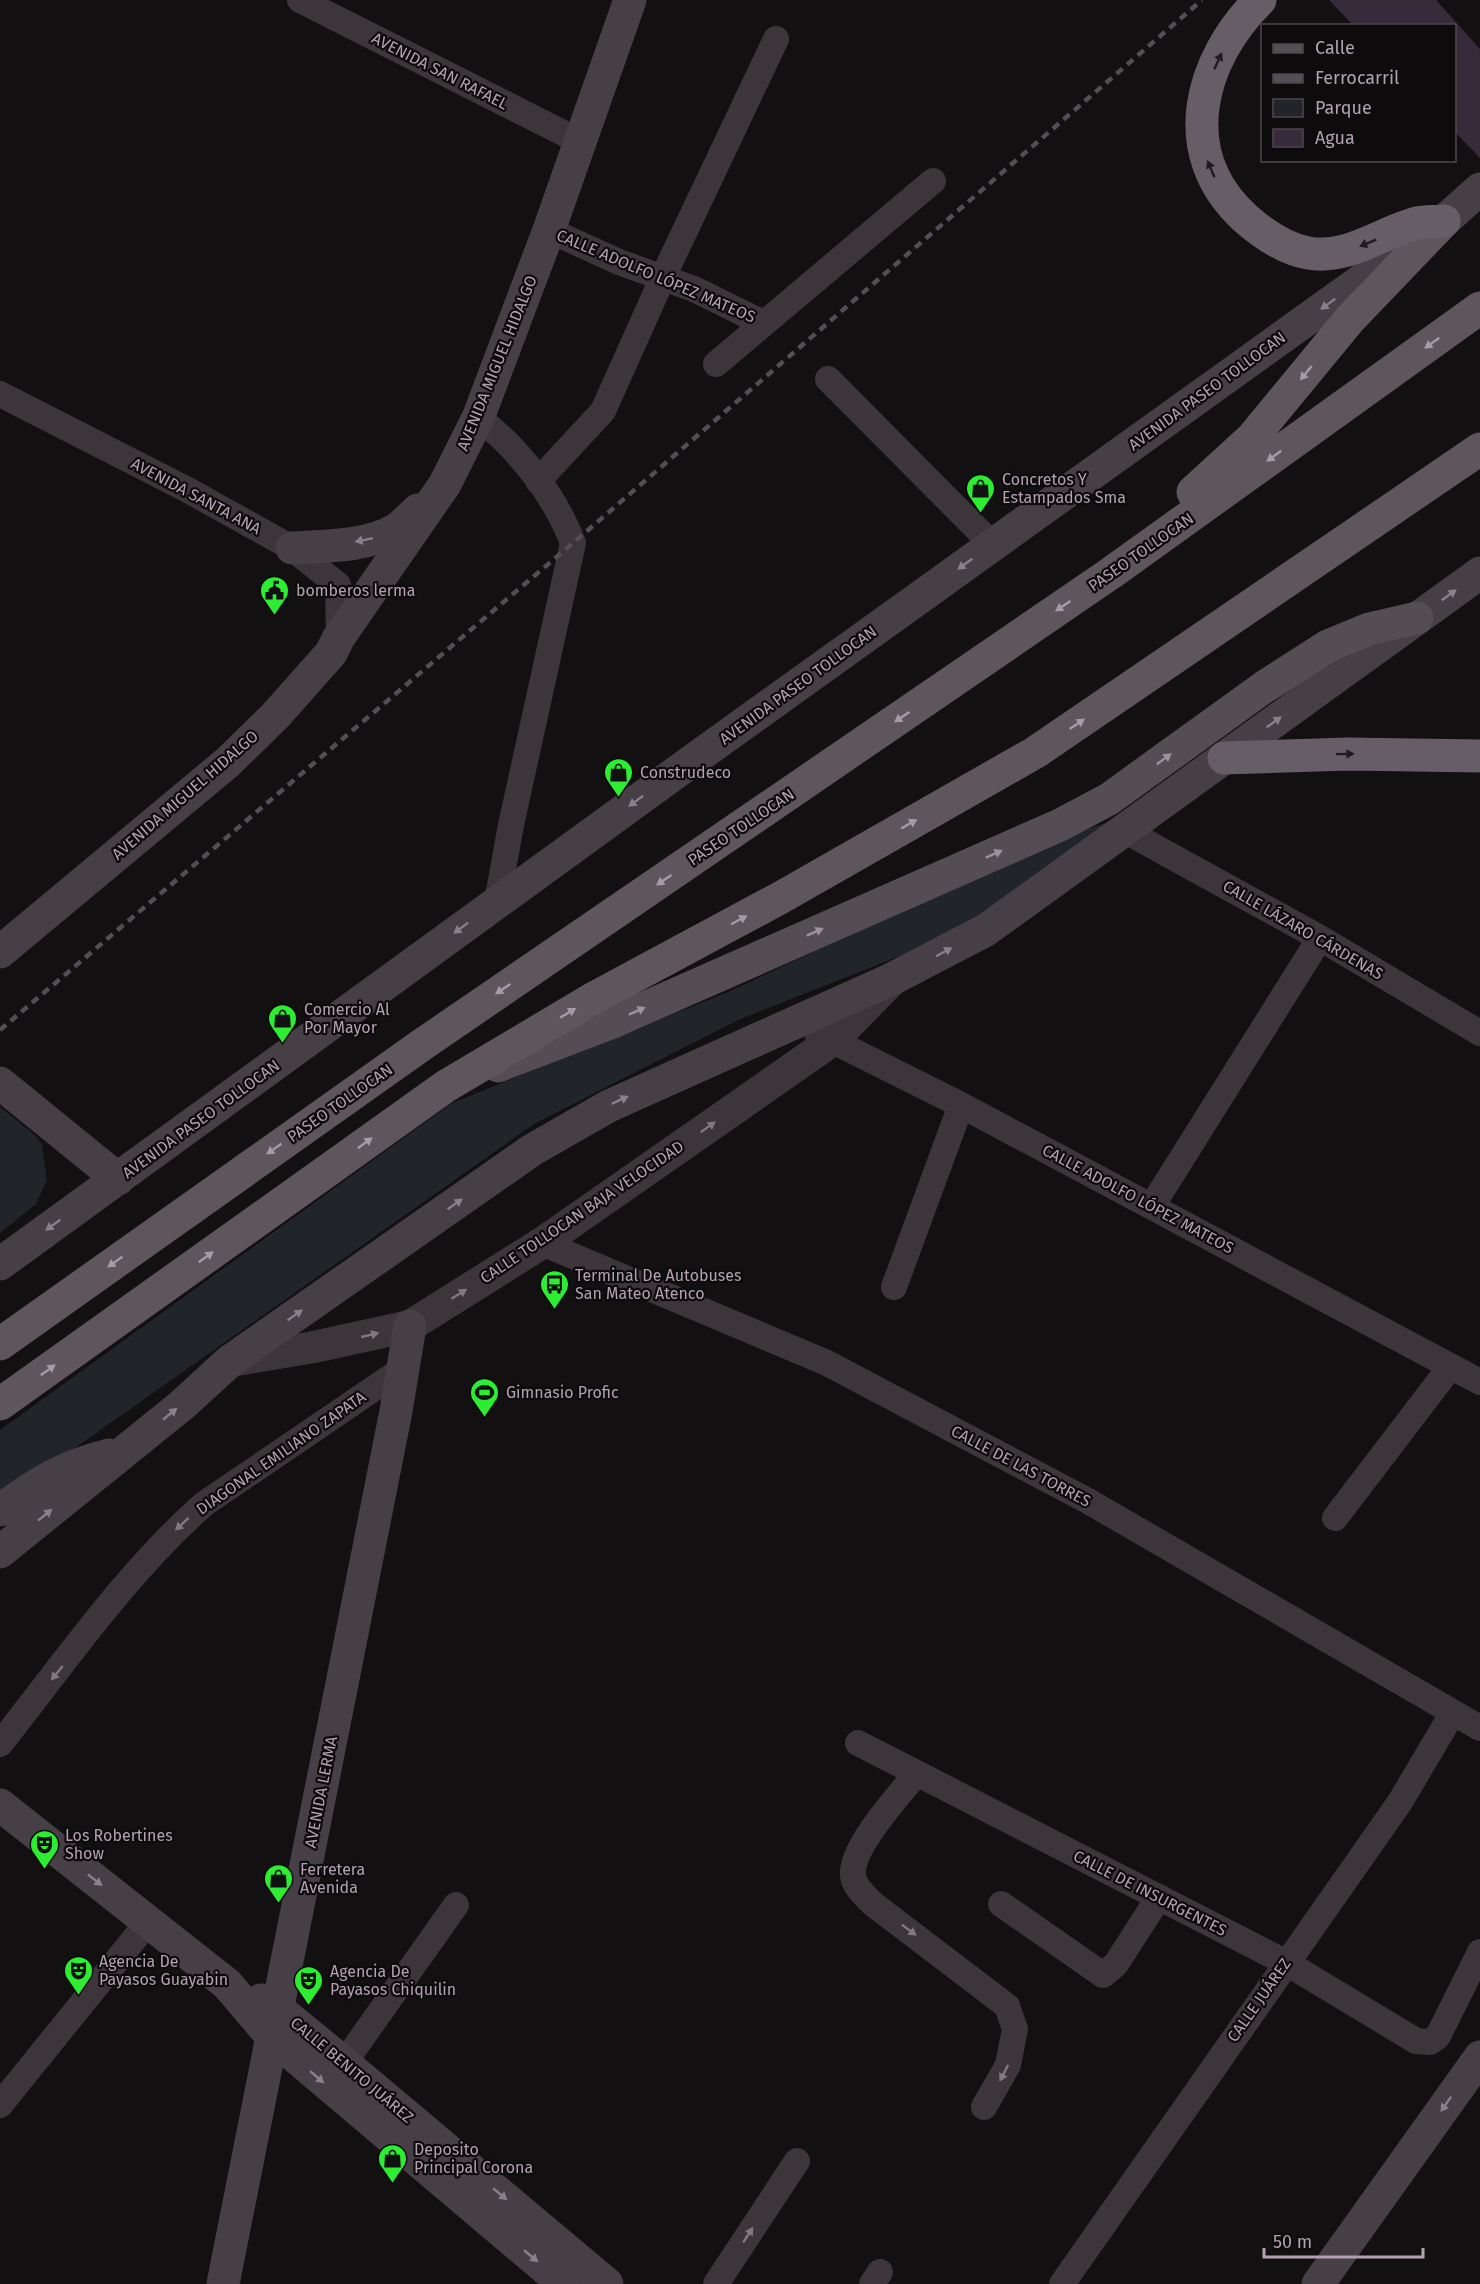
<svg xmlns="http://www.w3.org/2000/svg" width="1480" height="2284" font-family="'Fira Sans',sans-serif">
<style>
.green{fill:#212529}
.water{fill:#372a3a}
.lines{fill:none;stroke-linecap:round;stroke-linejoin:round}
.minor{stroke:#3c363a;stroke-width:26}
.tertiary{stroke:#3c363a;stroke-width:32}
.secondary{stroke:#463f46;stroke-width:33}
.primary{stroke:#554d54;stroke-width:33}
.trunk{stroke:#5e555d;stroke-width:33}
.motorway{stroke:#675d66;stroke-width:33}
.rail{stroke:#554d55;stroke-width:4.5;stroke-dasharray:8 6;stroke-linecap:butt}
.oneway{fill:#1f1b1e}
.oneway2{fill:#8c7f8c}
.oneway3{fill:#aa9aa9}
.oneway4{fill:#9f919e}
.oneway5{fill:#837781}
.labels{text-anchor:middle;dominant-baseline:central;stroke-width:4.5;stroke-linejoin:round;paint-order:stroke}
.street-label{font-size:16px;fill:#b2a2b1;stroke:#0d0b0c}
.poi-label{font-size:16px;fill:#b2a2b1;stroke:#0d0b0c;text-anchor:start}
</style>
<rect width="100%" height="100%" fill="#121011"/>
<path class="green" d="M 1109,822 L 963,931 L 738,1020 L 534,1124 L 0,1501 L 0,1430 L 452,1103 L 728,992 L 1048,842 Z
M 0,1107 L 36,1136 L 42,1145 L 47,1180 L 36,1204 L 0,1233 Z"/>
<path class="water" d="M 1329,0 L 1436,0 L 1480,49 L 1480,158 L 1455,132 L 1454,26 L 1353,25 Z"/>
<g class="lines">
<path class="minor" d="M 300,0 L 581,142
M 549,230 L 619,262 L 694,289 L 763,323
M 716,364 L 933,181
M 828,379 L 992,544
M 0,394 L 186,489 L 292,548 L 338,585 L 339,637
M 478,418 C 518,447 555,496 573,543 L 511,825 L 497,902
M 538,481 L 603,411 L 663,277 L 776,39
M 1124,830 L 1320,938 L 1480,1033
M 817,1033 L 961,1105 L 1480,1382
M 1152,1206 L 1320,938
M 542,1243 L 827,1363 L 1088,1501 L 1480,1728
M 894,1287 L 961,1105
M 1335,1518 L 1451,1366
M 858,1743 L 1285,1962 L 1416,2041 L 1430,2042 L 1438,2036 L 1480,1952
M 0,1744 C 65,1662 126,1573 204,1504 L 401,1370
M 917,1773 C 900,1794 851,1847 853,1874 C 853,1886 865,1896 873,1904 L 1007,2006 L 1015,2029 L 1008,2065 L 984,2107
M 1001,1904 L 1103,1975 L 1116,1964 L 1159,1897
M 344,2063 L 456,1905
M 0,2105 L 148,1922
M 716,2284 L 797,2161
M 872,2284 L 880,2272
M 1062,2284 L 1400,1802 L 1452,1714"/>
<path class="tertiary" d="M 230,1361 L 314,1347 L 410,1326 L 542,1243 L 833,1040 L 892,980"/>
<path class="secondary" d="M 292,548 C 326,546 366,547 397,529 C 404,524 411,516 418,510
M 0,952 L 228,762 L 276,715 L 331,653 L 339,637 L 445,484 L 478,418 L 549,230 L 630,0
M 0,1083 L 118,1179
M 0,1264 L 696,758 L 1444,221 L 1480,189
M 0,1510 C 39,1482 62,1467 109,1455
M 0,1552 L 182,1405 L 230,1361 L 532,1150 L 609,1106 L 892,979 L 986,930 L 1480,573
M 0,1805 L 227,1984 L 273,2038 L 564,2284
M 261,2000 L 278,2009 L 344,2063 L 607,2284
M 223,2284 L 396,1411 L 410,1326
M 1318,2284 L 1480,2057"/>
<path class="primary" d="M 498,1066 L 615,1021 L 1060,825 L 1109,799 L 1264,687 L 1328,646 L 1369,629 L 1417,618"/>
<path class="trunk" d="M 1193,492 L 1252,438 L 1350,319 L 1444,221
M 0,1344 L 423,1044 L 1111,573 L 1480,308
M 0,1404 L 446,1086 L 594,998 L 780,898 L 1036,752 L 1480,449"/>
<path class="motorway" d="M 1260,0 C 1199,60 1174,153 1245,218 C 1262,233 1284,249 1308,253 C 1348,260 1380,233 1417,223 C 1425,221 1435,222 1444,221
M 1224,758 L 1348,754 L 1480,756"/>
<path class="rail" d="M 0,1030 L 573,543 L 1202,0"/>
</g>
<defs><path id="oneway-solid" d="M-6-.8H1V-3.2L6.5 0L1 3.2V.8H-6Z" transform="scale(1.5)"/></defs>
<g class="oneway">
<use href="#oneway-solid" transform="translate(1218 61) rotate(-65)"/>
<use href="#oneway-solid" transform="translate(1211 169) rotate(-113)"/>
<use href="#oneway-solid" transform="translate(1368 243) rotate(158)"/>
<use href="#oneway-solid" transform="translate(1345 754) rotate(-1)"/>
</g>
<g class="oneway2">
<use href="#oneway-solid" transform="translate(1328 304) rotate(144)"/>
<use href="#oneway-solid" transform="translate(364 540) rotate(168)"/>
<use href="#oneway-solid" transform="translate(965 564) rotate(144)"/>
<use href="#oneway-solid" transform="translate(1449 595) rotate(-36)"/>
<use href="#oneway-solid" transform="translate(1274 722) rotate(-36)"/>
<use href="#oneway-solid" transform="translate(636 801) rotate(144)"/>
<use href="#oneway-solid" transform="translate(461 928) rotate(143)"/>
<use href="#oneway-solid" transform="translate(944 952) rotate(-28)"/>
<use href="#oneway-solid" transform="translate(620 1100) rotate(-25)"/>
<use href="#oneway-solid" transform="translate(455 1204) rotate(-35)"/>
<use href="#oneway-solid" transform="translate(53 1225) rotate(144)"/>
<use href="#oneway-solid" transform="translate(295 1315) rotate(-35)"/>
<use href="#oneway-solid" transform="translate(170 1414) rotate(-39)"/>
<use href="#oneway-solid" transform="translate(45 1515) rotate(-39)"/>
<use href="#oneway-solid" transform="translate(95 1880) rotate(38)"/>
<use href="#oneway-solid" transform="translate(317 2077) rotate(41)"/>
<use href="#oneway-solid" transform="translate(1446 2104) rotate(125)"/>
<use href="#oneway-solid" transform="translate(500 2194) rotate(40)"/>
<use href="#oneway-solid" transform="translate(531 2256) rotate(40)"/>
</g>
<g class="oneway3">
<use href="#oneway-solid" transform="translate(1432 343) rotate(144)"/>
<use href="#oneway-solid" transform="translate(1306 373) rotate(129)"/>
<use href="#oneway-solid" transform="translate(1274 456) rotate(144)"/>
<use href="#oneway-solid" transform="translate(1063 606) rotate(146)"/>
<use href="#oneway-solid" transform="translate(902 717) rotate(146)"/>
<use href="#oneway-solid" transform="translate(1077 724) rotate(-34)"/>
<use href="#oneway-solid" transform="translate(909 824) rotate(-30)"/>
<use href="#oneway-solid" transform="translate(664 880) rotate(146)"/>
<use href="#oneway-solid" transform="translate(739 920) rotate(-28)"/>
<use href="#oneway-solid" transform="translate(503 989) rotate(146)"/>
<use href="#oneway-solid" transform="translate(568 1013) rotate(-31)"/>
<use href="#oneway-solid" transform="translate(365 1143) rotate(-36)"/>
<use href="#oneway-solid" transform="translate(274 1149) rotate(145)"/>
<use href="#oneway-solid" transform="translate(206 1257) rotate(-36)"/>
<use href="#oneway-solid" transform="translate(115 1262) rotate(145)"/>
<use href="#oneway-solid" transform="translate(48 1370) rotate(-36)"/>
</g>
<g class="oneway4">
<use href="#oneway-solid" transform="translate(1164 759) rotate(-36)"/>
<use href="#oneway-solid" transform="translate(994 854) rotate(-24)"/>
<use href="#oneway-solid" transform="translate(815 932) rotate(-24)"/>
<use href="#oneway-solid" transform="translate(637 1011) rotate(-24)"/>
</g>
<g class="oneway5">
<use href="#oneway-solid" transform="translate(708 1127) rotate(-35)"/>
<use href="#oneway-solid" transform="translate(459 1294) rotate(-32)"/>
<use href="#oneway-solid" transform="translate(370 1335) rotate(-13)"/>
<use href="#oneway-solid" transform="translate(182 1524) rotate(137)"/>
<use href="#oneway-solid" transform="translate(57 1673) rotate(129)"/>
<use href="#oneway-solid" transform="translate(909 1930) rotate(37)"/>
<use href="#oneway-solid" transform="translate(1004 2073) rotate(117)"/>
<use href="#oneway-solid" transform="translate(748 2235) rotate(-57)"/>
</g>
<defs>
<symbol id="shop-pin" viewBox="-11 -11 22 30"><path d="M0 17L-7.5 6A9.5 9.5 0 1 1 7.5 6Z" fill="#2ded32" stroke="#0d0b0c"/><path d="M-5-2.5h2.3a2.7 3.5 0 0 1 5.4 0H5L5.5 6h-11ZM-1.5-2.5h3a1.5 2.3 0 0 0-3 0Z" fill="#111"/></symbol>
<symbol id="civic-pin" viewBox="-11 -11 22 30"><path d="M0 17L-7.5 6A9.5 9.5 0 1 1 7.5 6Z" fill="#2ded32" stroke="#0d0b0c"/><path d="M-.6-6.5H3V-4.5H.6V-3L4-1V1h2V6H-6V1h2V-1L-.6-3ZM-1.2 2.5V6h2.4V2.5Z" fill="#111"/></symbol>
<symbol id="bus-pin" viewBox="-11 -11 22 30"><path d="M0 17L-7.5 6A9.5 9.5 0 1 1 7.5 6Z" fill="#2ded32" stroke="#0d0b0c"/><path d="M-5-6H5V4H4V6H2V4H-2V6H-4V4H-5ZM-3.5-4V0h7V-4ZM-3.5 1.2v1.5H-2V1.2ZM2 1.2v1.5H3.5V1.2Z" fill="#111"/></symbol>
<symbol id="stadium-pin" viewBox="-11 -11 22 30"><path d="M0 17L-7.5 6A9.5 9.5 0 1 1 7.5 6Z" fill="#2ded32" stroke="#0d0b0c"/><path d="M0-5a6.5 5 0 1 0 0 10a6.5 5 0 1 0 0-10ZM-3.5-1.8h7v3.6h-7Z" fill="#111"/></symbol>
<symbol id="theatre-pin" viewBox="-11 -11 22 30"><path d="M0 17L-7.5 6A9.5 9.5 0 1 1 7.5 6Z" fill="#2ded32" stroke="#0d0b0c"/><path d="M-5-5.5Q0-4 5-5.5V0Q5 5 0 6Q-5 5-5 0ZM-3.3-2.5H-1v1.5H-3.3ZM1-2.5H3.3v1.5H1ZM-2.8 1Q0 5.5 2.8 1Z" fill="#111"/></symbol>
</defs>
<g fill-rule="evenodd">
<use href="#shop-pin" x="964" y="472" width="33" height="45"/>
<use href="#civic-pin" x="258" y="574" width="33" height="45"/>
<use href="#shop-pin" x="602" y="756" width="33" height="45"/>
<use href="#shop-pin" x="266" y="1002" width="33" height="45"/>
<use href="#bus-pin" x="538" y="1268" width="33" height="45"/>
<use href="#stadium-pin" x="468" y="1376" width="33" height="45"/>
<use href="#theatre-pin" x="28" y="1828" width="33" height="45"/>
<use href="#shop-pin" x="262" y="1862" width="33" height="45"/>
<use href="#theatre-pin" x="62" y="1954" width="33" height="45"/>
<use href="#theatre-pin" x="292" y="1964" width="33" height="45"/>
<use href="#shop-pin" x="376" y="2142" width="33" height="45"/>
</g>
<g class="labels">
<g class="street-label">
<text transform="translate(440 71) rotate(27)">AVENIDA SAN RAFAEL</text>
<text transform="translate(656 276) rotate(23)">CALLE ADOLFO LÓPEZ MATEOS</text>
<text transform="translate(497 363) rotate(-68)">AVENIDA MIGUEL HIDALGO</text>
<text transform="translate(1207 391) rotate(-36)">AVENIDA PASEO TOLLOCAN</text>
<text transform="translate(196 496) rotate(28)">AVENIDA SANTA ANA</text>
<text transform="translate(1141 552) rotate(-35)">PASEO TOLLOCAN</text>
<text transform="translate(798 685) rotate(-36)">AVENIDA PASEO TOLLOCAN</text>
<text transform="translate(185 795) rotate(-41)">AVENIDA MIGUEL HIDALGO</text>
<text transform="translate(741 827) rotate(-34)">PASEO TOLLOCAN</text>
<text transform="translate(1303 930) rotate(30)">CALLE LÁZARO CÁRDENAS</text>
<text transform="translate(340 1103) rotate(-35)">PASEO TOLLOCAN</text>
<text transform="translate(201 1119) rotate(-36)">AVENIDA PASEO TOLLOCAN</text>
<text transform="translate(1138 1199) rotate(28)">CALLE ADOLFO LÓPEZ MATEOS</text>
<text transform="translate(582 1212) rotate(-34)">CALLE TOLLOCAN BAJA VELOCIDAD</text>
<text transform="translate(281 1453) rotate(-35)">DIAGONAL EMILIANO ZAPATA</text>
<text transform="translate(1021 1466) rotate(28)">CALLE DE LAS TORRES</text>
<text transform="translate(321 1792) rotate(-79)">AVENIDA LERMA</text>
<text transform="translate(1150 1893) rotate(27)">CALLE DE INSURGENTES</text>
<text transform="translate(1259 2000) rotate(-55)">CALLE JUÁREZ</text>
<text transform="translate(352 2070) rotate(40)">CALLE BENITO JUÁREZ</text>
</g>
<g class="poi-label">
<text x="1002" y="479">Concretos Y<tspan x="1002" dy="18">Estampados Sma</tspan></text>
<text x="296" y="590">bomberos lerma</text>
<text x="640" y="772">Construdeco</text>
<text x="304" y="1009">Comercio Al<tspan x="304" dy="18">Por Mayor</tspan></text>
<text x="575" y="1275">Terminal De Autobuses<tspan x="575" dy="18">San Mateo Atenco</tspan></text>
<text x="506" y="1392">Gimnasio Profic</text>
<text x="65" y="1835">Los Robertines<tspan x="65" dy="18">Show</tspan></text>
<text x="300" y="1869">Ferretera<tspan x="300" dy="18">Avenida</tspan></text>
<text x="99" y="1961">Agencia De<tspan x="99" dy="18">Payasos Guayabin</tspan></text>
<text x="330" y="1971">Agencia De<tspan x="330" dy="18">Payasos Chiquilin</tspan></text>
<text x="414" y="2149">Deposito<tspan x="414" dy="18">Principal Corona</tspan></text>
</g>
</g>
<rect x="1261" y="24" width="195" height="138" fill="#0d0b0c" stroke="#4f474e" stroke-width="1.5"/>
<rect x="1273" y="44" width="30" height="9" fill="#554d54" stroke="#4f474e" stroke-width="1.5"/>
<text x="1315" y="54" font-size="18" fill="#b2a2b1">Calle</text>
<rect x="1273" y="74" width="30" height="9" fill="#554d55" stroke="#4f474e" stroke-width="1.5"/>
<text x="1315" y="84" font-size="18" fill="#b2a2b1">Ferrocarril</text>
<rect x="1273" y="99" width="30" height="18" fill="#212529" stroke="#4f474e" stroke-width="1.5"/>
<text x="1315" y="114" font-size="18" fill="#b2a2b1">Parque</text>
<rect x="1273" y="129" width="30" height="18" fill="#372a3a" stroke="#4f474e" stroke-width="1.5"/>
<text x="1315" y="144" font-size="18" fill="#b2a2b1">Agua</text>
<path d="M1264 2248v9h159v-9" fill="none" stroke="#b2a2b1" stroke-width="3"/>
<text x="1273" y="2248" font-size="18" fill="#b2a2b1" stroke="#0d0b0c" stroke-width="4.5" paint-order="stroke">50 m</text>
</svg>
